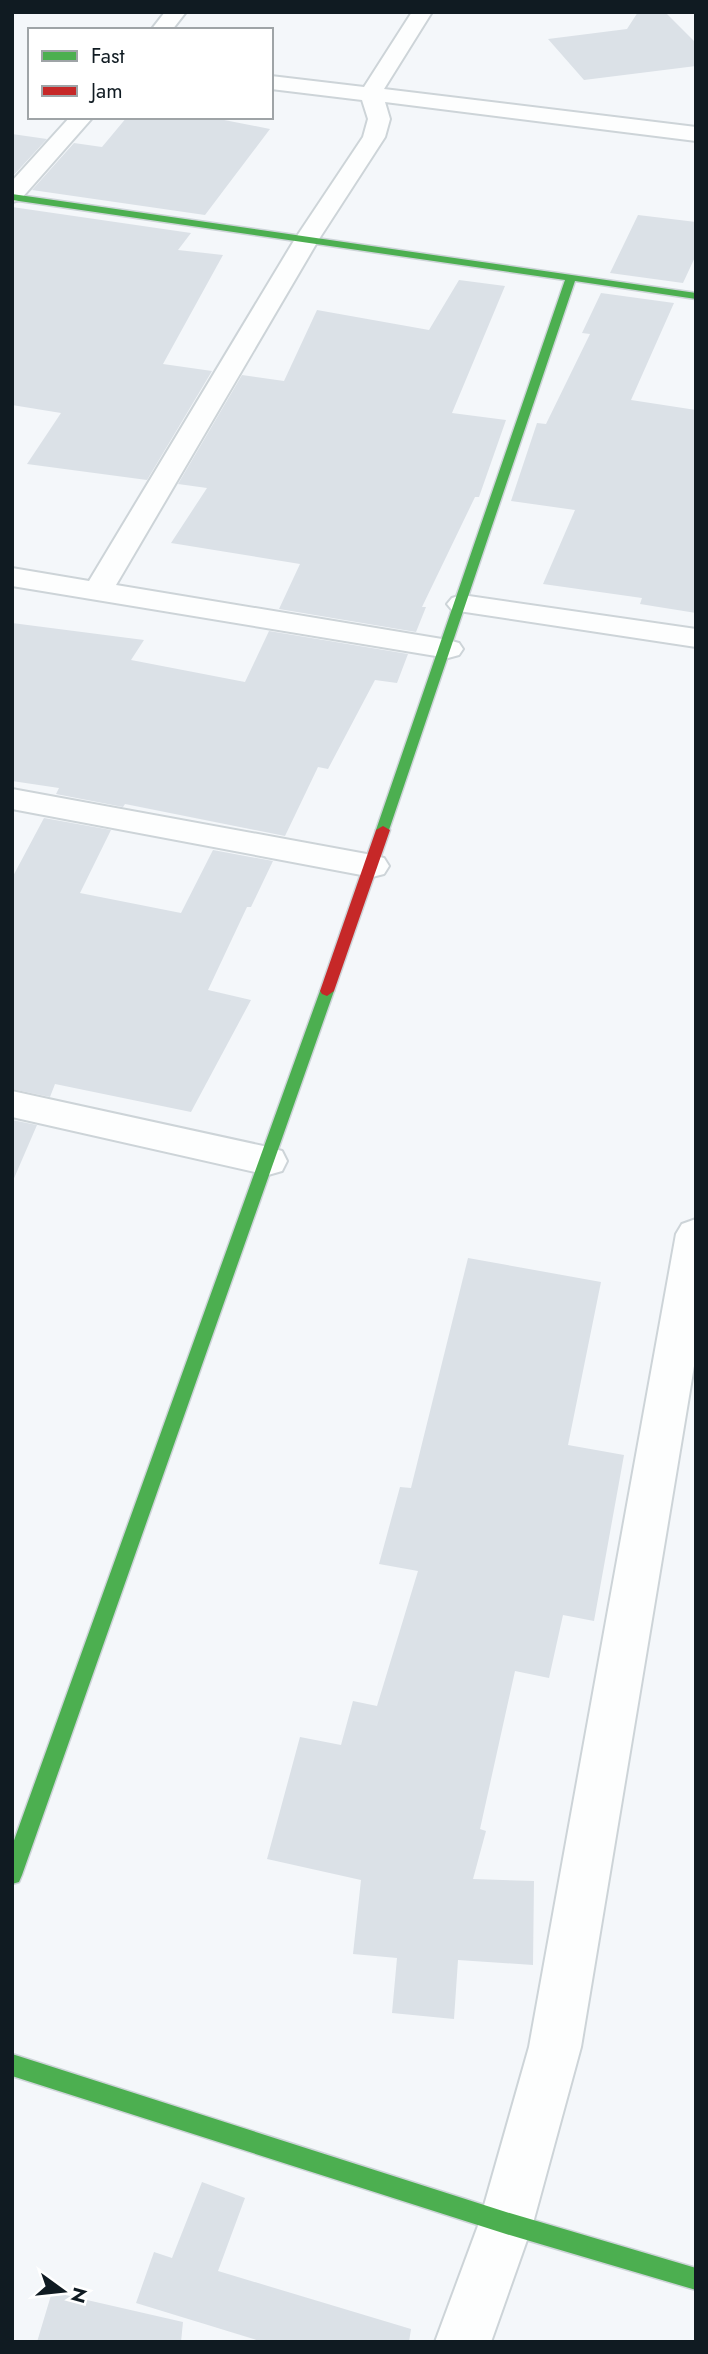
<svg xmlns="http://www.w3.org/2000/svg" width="708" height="2354" font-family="Jost,sans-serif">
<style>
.building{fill:#dbe1e7}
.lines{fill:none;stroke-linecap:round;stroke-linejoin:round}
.street-casing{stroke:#cdd4d8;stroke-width:4}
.fast-casing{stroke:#cdd4d8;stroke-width:3}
.jam-casing{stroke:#cdd4d8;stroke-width:3}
.street{fill:#fdfefe;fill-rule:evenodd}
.fast{fill:#4caf50;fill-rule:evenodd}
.jam{fill:#c62828;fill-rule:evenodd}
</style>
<rect width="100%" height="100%" fill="#f4f7fa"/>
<path class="building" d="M 638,12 L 665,12 L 696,43 L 696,66 L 584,80 L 548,39 L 627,29 Z
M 127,117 L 209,117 L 270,129 L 205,215 L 32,190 L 74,143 L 102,147 Z
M 12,134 L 47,139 L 12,177 Z
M 12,207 L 191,233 L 178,250 L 223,255 L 163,364 L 212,371 L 147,480 L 27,464 L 61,413 L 12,405 Z
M 638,215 L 696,222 L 696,255 L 683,283 L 610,273 Z
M 459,280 L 505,286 L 452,413 L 506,420 L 479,497 L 475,497 L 422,607 L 426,607 L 416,632 L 279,609 L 300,564 L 171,543 L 207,488 L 178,484 L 242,375 L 284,381 L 317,310 L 429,330 Z
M 601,293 L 674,303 L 631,400 L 696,410 L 696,613 L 640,604 L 642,598 L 543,584 L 575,510 L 511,501 L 537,423 L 546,424 L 590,334 L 582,333 Z
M 12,623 L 144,640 L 131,660 L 245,682 L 269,631 L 408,654 L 397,683 L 375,680 L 328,769 L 318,767 L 285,836 L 125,804 L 123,807 L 56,794 L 59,788 L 12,781 Z
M 44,818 L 111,830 L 80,893 L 181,913 L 213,850 L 273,861 L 251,907 L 247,907 L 208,990 L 251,1000 L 191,1112 L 55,1084 L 50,1097 L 12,1089 L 12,878 Z
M 12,1120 L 37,1125 L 12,1183 Z
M 468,1258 L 601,1282 L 568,1445 L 624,1455 L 594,1621 L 563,1615 L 549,1678 L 515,1671 L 480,1829 L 486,1831 L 473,1879 L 534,1881 L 533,1965 L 458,1960 L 454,2019 L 392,2013 L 397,1958 L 353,1954 L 361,1880 L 267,1859 L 300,1737 L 341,1745 L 353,1701 L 377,1706 L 418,1571 L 379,1564 L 400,1487 L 411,1488 Z
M 202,2182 L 245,2198 L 218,2271 L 411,2329 L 409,2342 L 263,2342 L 136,2303 L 154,2252 L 172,2258 Z
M 52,2292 L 183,2322 L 181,2342 L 37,2342 Z"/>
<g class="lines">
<defs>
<path id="street" d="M 165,12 L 186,12 L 172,30 L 151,30 Z
M 412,12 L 432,12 L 384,89 L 696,127 L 696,141 L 385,102 L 390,119 L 385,137 L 319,239 L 116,585 L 448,640 L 459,643 L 463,649 L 459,655 L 448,658 L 12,586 L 12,568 L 89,581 L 295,239 L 363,137 L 368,119 L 362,100 L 271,89 L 271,76 L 364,87 Z
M 70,117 L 93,117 L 20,200 L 12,202 L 12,181 Z
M 462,595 L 696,629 L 696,647 L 452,610 L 447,604 L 452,598 Z
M 12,789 L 372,855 L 384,858 L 389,866 L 384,874 L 372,877 L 12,809 Z
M 12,1091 L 268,1147 L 282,1151 L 287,1161 L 282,1171 L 268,1175 L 12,1117 Z
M 696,1219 L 696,1354 L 581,2047 L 533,2223 L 491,2342 L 435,2342 L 479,2223 L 529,2047 L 676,1234 L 682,1224 Z"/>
<path id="fast" d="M 12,194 L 696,293 L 696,299 L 575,281 L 388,833 L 383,834 L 376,830 L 565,280 L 12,200 Z
M 327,986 L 334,991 L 22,1875 L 19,1882 L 12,1884 L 12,1846 L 320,991 Z
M 12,2054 L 506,2212 L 696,2268 L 696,2290 L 506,2234 L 12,2076 Z"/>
<path id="jam" d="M 383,826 L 390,830 L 334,991 L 327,996 L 322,994 L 320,991 L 376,830 Z"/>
</defs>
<use href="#street" class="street-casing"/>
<use href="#fast" class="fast-casing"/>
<use href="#jam" class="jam-casing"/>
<use href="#street" class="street"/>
<use href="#fast" class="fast"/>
<use href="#jam" class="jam"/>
</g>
<rect width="708" height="2354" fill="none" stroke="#101b22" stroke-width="28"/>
<rect x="28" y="28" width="245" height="91" fill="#ffffff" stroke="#9fa4a7" stroke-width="2"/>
<rect x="42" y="51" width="35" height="10" fill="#4caf50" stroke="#9fa4a7" stroke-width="2"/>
<text x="91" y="63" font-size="21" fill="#101b22">Fast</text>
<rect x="42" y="86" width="35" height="10" fill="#c62828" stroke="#9fa4a7" stroke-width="2"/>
<text x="91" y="98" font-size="21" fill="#101b22">Jam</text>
<g transform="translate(63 2291) rotate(105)" stroke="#ffffff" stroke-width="5" paint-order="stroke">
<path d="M0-5L12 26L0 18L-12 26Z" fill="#101b22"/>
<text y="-10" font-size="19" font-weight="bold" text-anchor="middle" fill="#101b22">N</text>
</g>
</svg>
